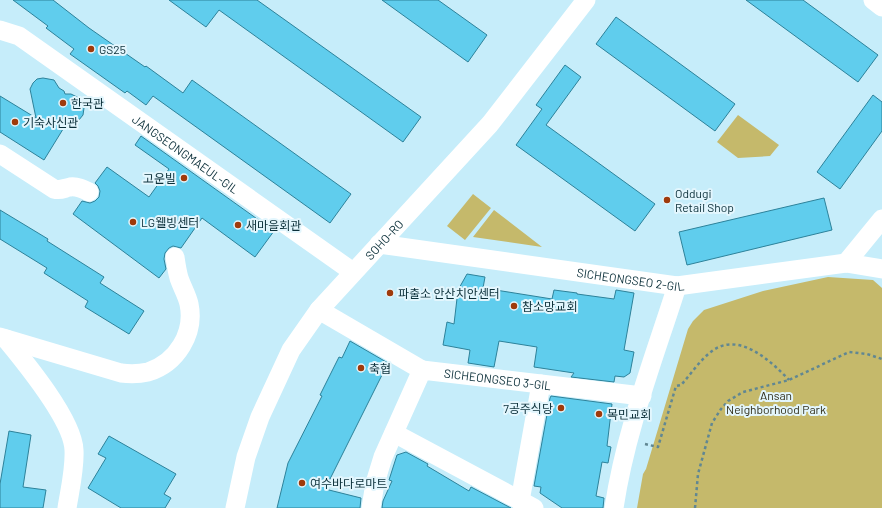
<svg xmlns="http://www.w3.org/2000/svg" width="882" height="508" font-family="Barlow,'Noto Sans KR',sans-serif">
<style>
.green{fill:#c5b96b}
.building{fill:#60cded;stroke:#2d829a}
.lines{fill:none;stroke-linecap:round;stroke-linejoin:round}
.path{stroke:#618792;stroke-width:2.5;stroke-dasharray:3 3;stroke-linecap:butt}
.minor{stroke:#fff;stroke-width:19}
.poi-dot{fill:#9f3a0b;stroke:#e3f6fd;stroke-width:1.5}
.labels{text-anchor:middle;dominant-baseline:central;stroke-width:4;stroke-linejoin:round;paint-order:stroke}
.poi-label{font-size:12px;fill:#0b2f39;stroke:#e3f6fd;text-anchor:start}
.street-label{font-size:12px;fill:#0b2f39;stroke:#e3f6fd}
.park-label{font-size:12px;fill:#302d18;stroke:#e3f6fd}
</style>
<rect width="100%" height="100%" fill="#c6edfa"/>
<path class="green" d="M 738,115 L 779,145 L 770,156 L 738,158 L 717,142 Z
M 473,194 L 491,208 L 465,240 L 447,226 Z
M 494,210 L 542,247 L 473,237 Z
M 828,277 L 873,280 L 882,288 L 882,508 L 637,508 L 643,474 L 646,469 L 688,329 L 693,321 L 704,310 L 763,291 Z"/>
<path class="building" d="M 13,0 L 53,0 L 89,28 L 145,67 L 146,66 L 183,93 L 192,80 L 351,194 L 330,223 L 153,96 L 146,105 L 127,91 L 125,93 L 70,54 L 74,49 L 46,28 L 48,26 Z
M 169,0 L 257,0 L 421,117 L 403,142 L 219,10 L 206,27 Z
M 382,0 L 438,0 L 487,35 L 468,62 Z
M 746,0 L 803,0 L 878,55 L 858,82 Z
M 616,17 L 735,104 L 715,131 L 596,44 Z
M 565,65 L 581,77 L 546,125 L 655,204 L 635,231 L 516,145 L 542,109 L 536,105 Z
M 43,78 L 54,80 L 59,88 L 64,91 L 65,94 L 71,94 L 79,98 L 84,108 L 83,115 L 74,126 L 68,121 L 44,160 L 0,132 L 0,96 L 36,118 L 30,89 L 33,83 L 37,79 Z
M 873,95 L 882,102 L 882,131 L 840,189 L 817,172 Z
M 141,136 L 274,231 L 255,257 L 202,218 L 181,248 L 173,246 L 169,248 L 165,253 L 164,259 L 166,269 L 159,278 L 73,214 L 82,201 L 90,203 L 95,201 L 99,197 L 100,191 L 98,186 L 95,183 L 107,167 L 149,197 L 169,169 L 135,145 Z
M 824,198 L 832,230 L 687,265 L 679,232 Z
M 0,210 L 48,239 L 47,241 L 104,277 L 100,283 L 144,311 L 129,334 L 85,307 L 88,301 L 44,273 L 47,268 L 0,239 Z
M 467,274 L 485,277 L 483,288 L 552,299 L 554,290 L 577,293 L 577,294 L 614,299 L 616,290 L 634,293 L 624,350 L 634,352 L 630,373 L 624,377 L 615,376 L 614,382 L 571,377 L 574,373 L 534,367 L 537,347 L 499,341 L 494,367 L 468,363 L 470,350 L 443,345 L 447,322 L 454,324 L 458,290 Z
M 350,341 L 388,363 L 325,489 L 361,498 L 360,508 L 277,508 L 288,463 L 322,396 L 320,395 L 339,357 L 342,358 Z
M 551,396 L 612,404 L 607,446 L 611,447 L 608,463 L 602,462 L 596,496 L 604,498 L 603,508 L 562,508 L 540,493 L 541,487 L 534,486 L 550,398 Z
M 9,431 L 31,435 L 23,487 L 46,490 L 43,508 L 0,508 L 0,484 Z
M 109,436 L 176,474 L 164,494 L 171,498 L 165,508 L 121,508 L 88,488 L 106,458 L 98,454 Z
M 406,452 L 428,464 L 427,466 L 469,491 L 471,487 L 511,508 L 382,508 L 383,501 L 392,481 L 389,480 L 397,455 Z"/>
<g class="lines">
<path class="path" d="M 645,444 L 658,447 L 676,386 L 681,385 C 691,374 700,360 712,351 C 739,331 771,361 789,380
M 695,508 L 698,474 L 712,423 L 721,409 L 728,401 L 743,392 L 789,380 L 849,352 L 867,354 L 882,359"/>
<g class="minor">
<path d="M 873,0 L 882,7"/>
<path id="s1" d="M 0,30 L 19,36 L 353,272"/>
<path d="M 0,154 L 54,189 C 61,191 64,188 70,187 C 77,186 83,189 89,192"/>
<path id="s2" d="M 379,244 L 677,286 L 846,263 L 882,269"/>
<path d="M 846,263 L 882,219"/>
<path d="M 319,310 L 422,370"/>
<path d="M 0,337 L 121,373 C 130,374 139,374 148,372 C 177,363 195,333 189,304 C 187,295 182,287 179,278 C 177,271 176,264 175,257"/>
<path d="M 6,339 C 25,362 73,420 74,450 C 75,469 70,489 67,508"/>
<path d="M 394,433 L 534,508"/>
<path d="M 520,501 L 541,384"/>
<path id="s3" d="M 235,508 L 246,457 L 260,417 L 291,350 L 319,310 L 490,124 L 586,0"/>
<path id="s4" d="M 371,508 L 375,483 L 383,457 L 422,370 L 642,396"/>
<path d="M 614,508 C 625,433 654,358 677,286"/>
</g>
</g>
<g class="poi-dot">
<circle cx="91" cy="49" r="4"/>
<circle cx="63" cy="103" r="4"/>
<circle cx="15" cy="122" r="4"/>
<circle cx="184" cy="178" r="4"/>
<circle cx="667" cy="200" r="4"/>
<circle cx="133" cy="222" r="4"/>
<circle cx="238" cy="225" r="4"/>
<circle cx="390" cy="293" r="4"/>
<circle cx="514" cy="306" r="4"/>
<circle cx="361" cy="368" r="4"/>
<circle cx="561" cy="408" r="4"/>
<circle cx="599" cy="414" r="4"/>
<circle cx="302" cy="483" r="4"/>
</g>
<g class="labels">
<g class="poi-label">
<text x="99" y="49">GS25</text>
<text x="71" y="103">한국관</text>
<text x="23" y="122">기숙사신관</text>
<text x="176" y="178" text-anchor="end">고운빌</text>
<text x="675" y="193">Oddugi<tspan x="675" dy="14">Retail Shop</tspan></text>
<text x="141" y="222">LG웰빙센터</text>
<text x="246" y="225">새마을회관</text>
<text x="398" y="293">파출소 안산치안센터</text>
<text x="522" y="306">참소망교회</text>
<text x="369" y="368">축협</text>
<text x="553" y="408" text-anchor="end">7공주식당</text>
<text x="607" y="414">목민교회</text>
<text x="310" y="483">여수바다로마트</text>
</g>
<g class="street-label">
<text stroke="none"><textPath href="#s1" startOffset="224">JANGSEONGMAEUL-GIL</textPath></text>
<text stroke="none"><textPath href="#s3" startOffset="313">SOHO-RO</textPath></text>
<text stroke="none"><textPath href="#s2" startOffset="254">SICHEONGSEO 2-GIL</textPath></text>
<text stroke="none"><textPath href="#s4" startOffset="224">SICHEONGSEO 3-GIL</textPath></text>
</g>
<g class="park-label">
<text x="776" y="395">Ansan<tspan x="776" dy="14">Neighborhood Park</tspan></text>
</g>
</g>
</svg>
